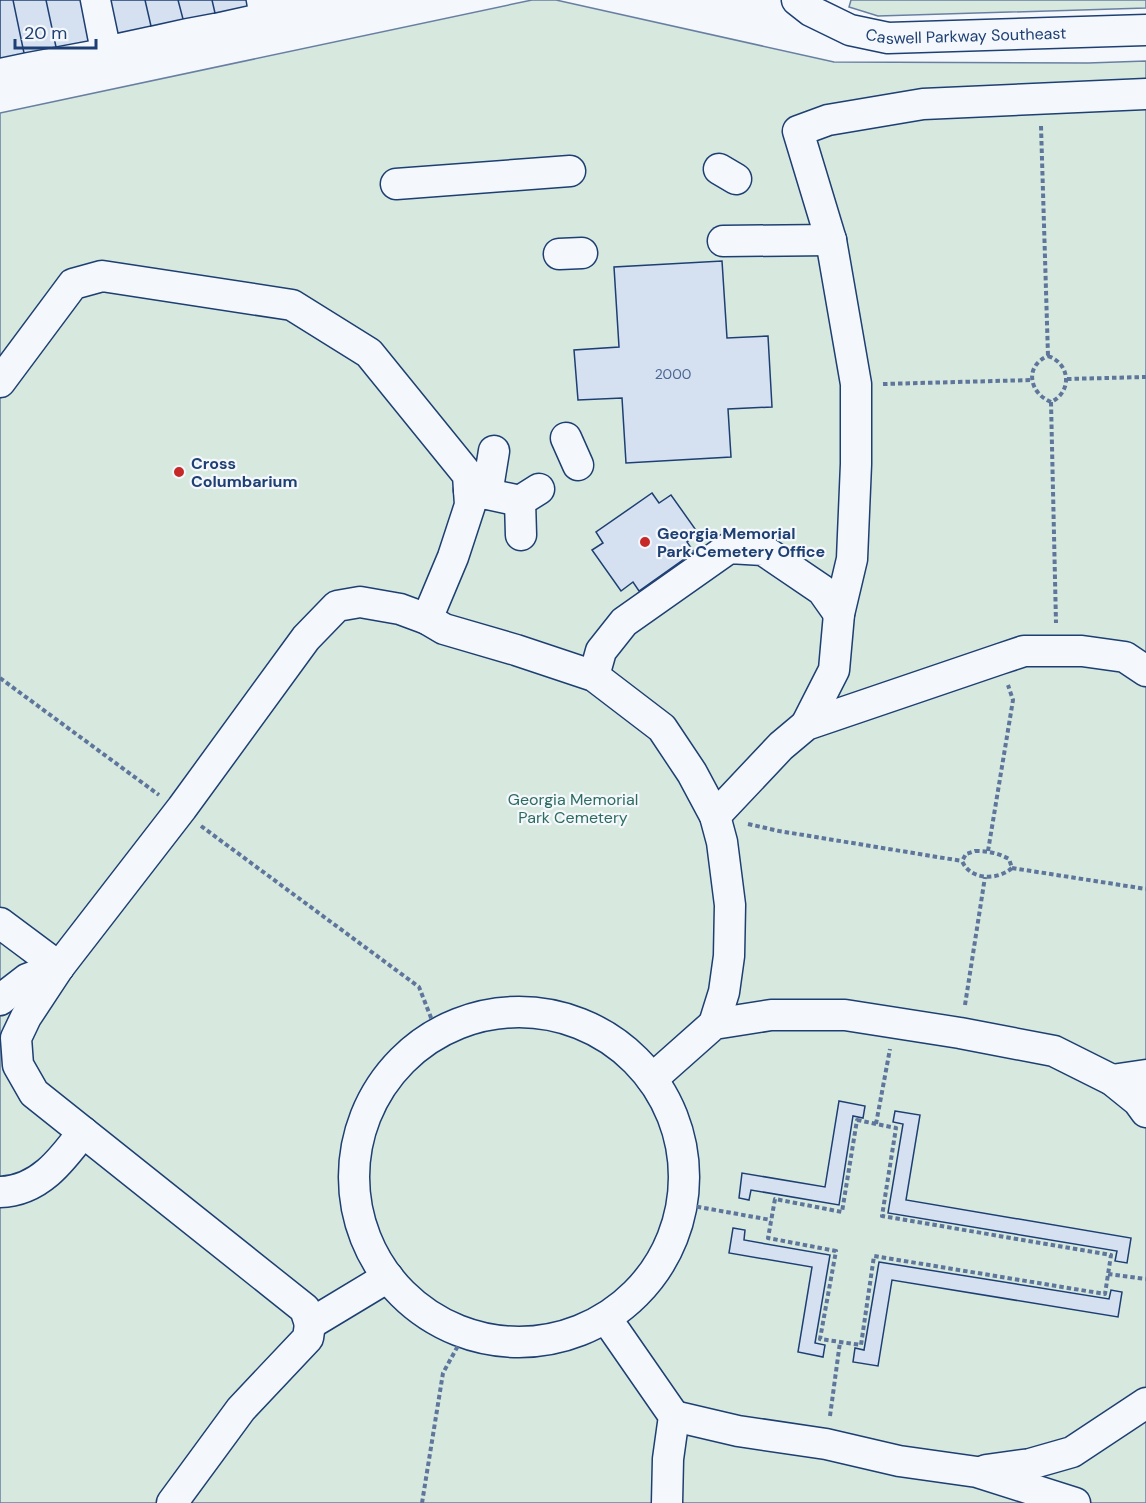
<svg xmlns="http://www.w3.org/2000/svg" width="1146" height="1503" font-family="'DM Sans',sans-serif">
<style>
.green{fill:#d7e8df;stroke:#687fa3;stroke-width:1.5}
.building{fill:#d5e0f0;stroke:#1d3f73;stroke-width:1.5}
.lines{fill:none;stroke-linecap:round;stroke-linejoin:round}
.minor-casing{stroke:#1d3f73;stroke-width:33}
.path{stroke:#5e769c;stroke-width:4;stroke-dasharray:4.5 3;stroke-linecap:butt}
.minor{stroke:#f4f7fb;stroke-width:30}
.poi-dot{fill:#c62828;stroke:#f4f7fb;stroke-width:2}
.labels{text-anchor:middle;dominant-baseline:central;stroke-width:4.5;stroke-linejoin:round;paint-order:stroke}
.number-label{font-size:14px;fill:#4b6792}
.street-label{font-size:16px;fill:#1d3f73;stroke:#f4f7fb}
.poi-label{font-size:16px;font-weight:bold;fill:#1d3f73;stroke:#f4f7fb;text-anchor:start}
.park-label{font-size:16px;fill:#2c6c60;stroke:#f4f7fb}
</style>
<rect width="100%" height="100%" fill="#f4f7fb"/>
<path class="green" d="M 532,0 L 556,0 L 834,62 L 1088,63 L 1146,61 L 1146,1503 L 0,1503 L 0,113 Z
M 851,0 L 1146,0 L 1146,8 L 878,16 L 849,7 Z"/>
<path class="building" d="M 0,0 L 13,0 L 24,53 L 0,58 Z
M 13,0 L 46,0 L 56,47 L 24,53 Z
M 46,0 L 80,0 L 88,41 L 56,47 Z
M 111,0 L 145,0 L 151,26 L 118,33 Z
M 145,0 L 178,0 L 183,19 L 151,26 Z
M 178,0 L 212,0 L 215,13 L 183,19 Z
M 212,0 L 246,0 L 247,6 L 215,13 Z
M 722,261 L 727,338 L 768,336 L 772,407 L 728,409 L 731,457 L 626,463 L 622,398 L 578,400 L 574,350 L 619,347 L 614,267 Z
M 652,493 L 659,503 L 671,495 L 698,533 L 687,542 L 694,552 L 639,591 L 633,582 L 621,591 L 592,550 L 603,543 L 596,532 Z
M 839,1101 L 865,1106 L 863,1118 L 853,1116 L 839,1205 L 751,1190 L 749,1200 L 739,1198 L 742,1173 L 825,1187 Z
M 895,1111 L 920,1115 L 906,1200 L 1131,1238 L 1127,1263 L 1115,1261 L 1117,1251 L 888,1213 L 903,1124 L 893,1122 Z
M 733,1228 L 745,1230 L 744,1240 L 830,1255 L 815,1343 L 825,1345 L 823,1357 L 798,1352 L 812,1267 L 729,1253 Z
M 879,1262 L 1109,1299 L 1111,1290 L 1122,1292 L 1118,1317 L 892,1280 L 878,1366 L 853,1362 L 855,1348 L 864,1350 Z"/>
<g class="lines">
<defs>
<g id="minor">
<path id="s1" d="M 797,0 L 811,11 L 850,30 L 888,38 L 1146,30"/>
<path d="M 719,169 L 736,179"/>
<path d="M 396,184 L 570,171"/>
<path d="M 723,241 L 831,240"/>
<path d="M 559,254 L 582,253"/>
<path d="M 0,382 L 73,284 L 102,276 L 292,305 L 369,353 L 468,475 L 470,505 L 453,557 L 427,619"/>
<path d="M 566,438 L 578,465"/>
<path d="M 469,490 L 520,501"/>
<path d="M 487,494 L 494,451"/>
<path d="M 521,535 L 520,501 L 539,489"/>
<path d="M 594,676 L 601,651 L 624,622 L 729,548 L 763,550 L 822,590 L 839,614"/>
<path d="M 806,725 L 834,670 L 839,614 L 852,559 L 856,464 L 856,384 L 831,240 L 798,131 L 828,120 L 923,104 L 1146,94"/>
<path d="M 715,816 L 781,746 L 806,725 L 1000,659 L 1024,651 L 1082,651 L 1125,657 L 1146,671"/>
<path d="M 0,923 L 59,967"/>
<path d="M 0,1000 L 27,979 L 59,967"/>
<circle cx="519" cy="1177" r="165"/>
<path d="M 652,1079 L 714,1024 L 771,1015 L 845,1015 L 960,1033 L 1054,1051 L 1112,1080 L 1138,1101 L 1146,1112"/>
<path d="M 1112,1080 L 1146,1075"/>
<path d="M 0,1192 C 39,1191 62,1160 83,1132"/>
<path d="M 388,1277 L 310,1324 L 305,1309 L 34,1093 L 18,1065 L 16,1038 L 26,1017 L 59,967 L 182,808 L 306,638 L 337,606 L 360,602 L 400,609 L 427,619 L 444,629 L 516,650 L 594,676 L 662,728 L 692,773 L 715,816 L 722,842 L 730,905 L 729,956 L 724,992 L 714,1024"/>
<path d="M 606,1318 L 674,1416 L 668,1459 L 667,1503"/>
<path d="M 674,1416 L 738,1431 L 826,1444 L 899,1461 L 977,1472 L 1075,1503"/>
<path d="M 986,1470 L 1030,1464 L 1072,1452 L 1146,1403"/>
<path d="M 172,1503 L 241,1409 L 308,1338 L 310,1324"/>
</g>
</defs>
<use href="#minor" class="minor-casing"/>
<path class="path" d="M 1041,126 L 1048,356
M 1048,356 C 1071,364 1072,392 1051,402 C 1029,393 1024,366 1048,356 Z
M 1067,379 L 1146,377
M 883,384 L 1032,380
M 1051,402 L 1056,623
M 0,678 L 159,795
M 748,824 L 779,831 L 962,861
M 201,826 L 419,987 L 437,1033
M 975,851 C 988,851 998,853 1009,859 L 1012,868 C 997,881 970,880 962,861 L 966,854 Z
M 988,851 L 1013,700 L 1008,685
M 1012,868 L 1146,889
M 965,1005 L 985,877
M 857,1120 L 896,1128 L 882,1216 L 1111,1255 L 1105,1294 L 874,1256 L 861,1345 L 820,1339 L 836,1251 L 768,1238 L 775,1199 L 842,1212 Z
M 876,1124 L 890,1049
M 682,1204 L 771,1220
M 1108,1274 L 1146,1279
M 830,1416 L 840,1342
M 422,1503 L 443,1373 L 465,1333"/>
<use href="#minor" class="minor"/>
</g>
<g class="poi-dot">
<circle cx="179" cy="472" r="6"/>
<circle cx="645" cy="542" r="6"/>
</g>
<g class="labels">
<g class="number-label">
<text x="673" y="374">2000</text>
</g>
<g class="street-label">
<text stroke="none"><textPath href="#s1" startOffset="178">Caswell Parkway Southeast</textPath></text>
</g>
<g class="poi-label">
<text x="191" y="463">Cross<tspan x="191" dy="18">Columbarium</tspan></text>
<text x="657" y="533">Georgia Memorial<tspan x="657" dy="18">Park Cemetery Office</tspan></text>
</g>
<g class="park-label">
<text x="573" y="799">Georgia Memorial<tspan x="573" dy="18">Park Cemetery</tspan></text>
</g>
</g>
<path d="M15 39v9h81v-9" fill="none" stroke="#1d3f73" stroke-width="3"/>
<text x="24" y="39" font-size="18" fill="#1d3f73" stroke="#f4f7fb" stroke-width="4.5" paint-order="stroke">20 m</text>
</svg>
